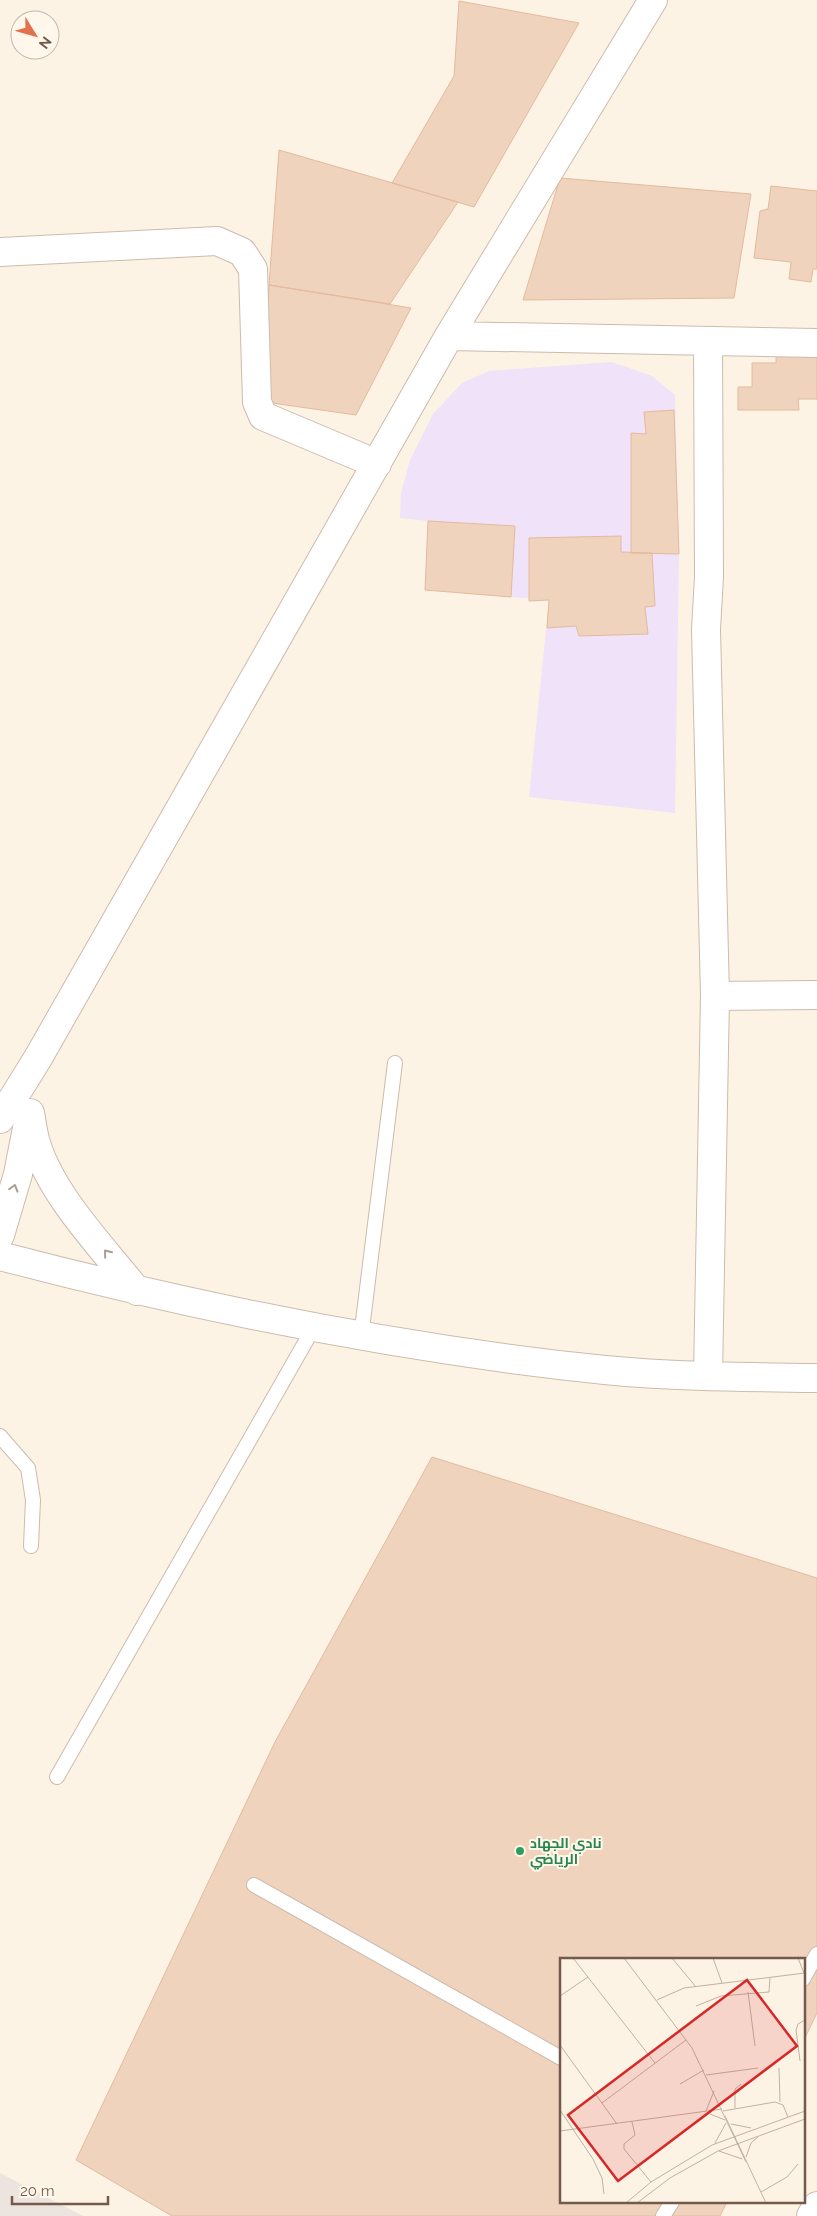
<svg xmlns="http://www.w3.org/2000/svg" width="817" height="2216" font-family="Raleway,Cairo,sans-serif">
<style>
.industrial{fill:#ece5df}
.education{fill:#f0e2f8}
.building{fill:#f0d3bd;stroke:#e3ba9e}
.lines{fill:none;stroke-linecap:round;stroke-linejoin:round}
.lane-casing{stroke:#cdbbac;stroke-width:16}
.street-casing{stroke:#cdbbac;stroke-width:30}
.lane{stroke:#fff;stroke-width:14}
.street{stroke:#fff;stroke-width:28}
.oneway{stroke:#ac9c93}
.leisure-dot{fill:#2e9e5b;stroke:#fff7eb;stroke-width:2}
.labels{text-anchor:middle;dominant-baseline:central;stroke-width:4;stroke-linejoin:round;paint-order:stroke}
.leisure-label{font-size:14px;font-weight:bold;fill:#27864d;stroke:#fff7eb;text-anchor:start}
.inset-road{fill:none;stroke:#c2b1a2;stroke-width:1}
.view{fill:#d62828;fill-opacity:0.15;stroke:#d62828;stroke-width:2.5}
.inset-edge{fill:none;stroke:#745a4b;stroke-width:2.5}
</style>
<rect width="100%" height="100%" fill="#fcf3e5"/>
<path class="industrial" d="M 0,2173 L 83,2216 L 0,2216 Z"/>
<path class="education" d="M 612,362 L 652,376 L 675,395 L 679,554 L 675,813 L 529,797 L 549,600 L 425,590 L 428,521 L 400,518 L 401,493 L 410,460 L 433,414 L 462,383 L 489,371 Z"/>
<path class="building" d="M 459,1 L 579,23 L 474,207 L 392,183 L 454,76 Z
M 279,150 L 458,202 L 390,304 L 269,285 Z
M 560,178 L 751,194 L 734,298 L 523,300 Z
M 771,186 L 817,191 L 817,269 L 813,269 L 811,282 L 789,279 L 791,262 L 754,258 L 760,211 L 768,209 Z
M 269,285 L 411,308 L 356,415 L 265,402 Z
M 776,354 L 817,354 L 817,399 L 798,399 L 799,410 L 738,410 L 738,387 L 752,387 L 752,363 L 776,363 Z
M 674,410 L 679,554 L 631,553 L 631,433 L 646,434 L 644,412 Z
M 428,521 L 515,526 L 511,597 L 425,590 Z
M 621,536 L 621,552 L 652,553 L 655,606 L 645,607 L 648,634 L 579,636 L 576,626 L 547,628 L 549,600 L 529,601 L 529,538 Z
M 432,1457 L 817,1578 L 817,2013 L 803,2042 L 803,1960 L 561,1960 L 561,2202 L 727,2202 L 720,2216 L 172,2216 L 76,2160 L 275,1742 Z"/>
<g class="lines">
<defs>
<path id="lane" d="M 361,1337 L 395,1063
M 0,1436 L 28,1468 L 33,1500 L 31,1546
M 57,1777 L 314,1327
M 254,1885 L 561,2058
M 803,1979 L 817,1954
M 663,2216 L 672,2202"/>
<path id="street" d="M 0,252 L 217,241 L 242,252 L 253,269 L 257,402 L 263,416 L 377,464
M 449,336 L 817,343
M 708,341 L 709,577 L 706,629 L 715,996 L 708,1376
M 715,996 L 817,995
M 30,1113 C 32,1123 33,1134 36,1143 C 51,1195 104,1249 137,1291
M 0,1119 L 38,1058 L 449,336 L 653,0
M 0,1235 L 18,1174 L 28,1123
M 0,1256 C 199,1308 400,1349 605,1370 C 675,1377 746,1377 817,1378
M 811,2216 L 817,2206"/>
</defs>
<use href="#lane" class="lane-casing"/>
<use href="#street" class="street-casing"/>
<use href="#lane" class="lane"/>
<use href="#street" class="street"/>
</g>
<defs><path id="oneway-chevron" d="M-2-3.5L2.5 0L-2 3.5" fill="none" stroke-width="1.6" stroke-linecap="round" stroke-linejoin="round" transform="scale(1.25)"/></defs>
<g class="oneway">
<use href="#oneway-chevron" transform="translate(14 1188) rotate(-74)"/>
<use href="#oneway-chevron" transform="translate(107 1253) rotate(-129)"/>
</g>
<circle class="leisure-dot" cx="520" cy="1851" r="5"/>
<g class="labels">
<g class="leisure-label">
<text x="530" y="1843">نادي الجهاد<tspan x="530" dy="16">الرياضي</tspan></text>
</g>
</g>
<g transform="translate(560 1958)">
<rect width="245" height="245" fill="#fcf3e5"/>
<path class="inset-road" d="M 13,0 L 95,105M 64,0 L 132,90 L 186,204M 112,0 L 136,29M 153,0 L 162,25M 238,0 L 244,15M 188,34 L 195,88M 0,38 L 28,19M 97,42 L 124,30 L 245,15M 136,48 L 161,38 L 209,34 L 210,20M 0,87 L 57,166M 240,103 L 236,72 L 238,66 L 245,62M 219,110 L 220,144M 146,117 L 198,110M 120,126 L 144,112M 42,145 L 126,82M 175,150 L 175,131 L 181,126M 0,152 L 33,201 L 42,220 L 44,236M 146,153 L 154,133M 163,153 L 215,144 L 223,147 L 228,159M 150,156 L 165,162M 165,158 L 206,245M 72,164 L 75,177 L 64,186 L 64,191 L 91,224M 171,166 L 191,170M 0,173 L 162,151M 155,185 L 166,165M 159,193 L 182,201M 186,199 L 191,185 L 198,179M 201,234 L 227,219 L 238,206M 66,245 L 91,224 L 152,187 L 245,153M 77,245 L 110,220 L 158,193 L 245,161"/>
<path class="view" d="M 187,22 L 237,88 L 58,223 L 8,157 Z"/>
<rect width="245" height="245" class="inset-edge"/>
</g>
<g transform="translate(35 35) rotate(127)"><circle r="24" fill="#fff7eb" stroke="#c7b8ab"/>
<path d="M0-4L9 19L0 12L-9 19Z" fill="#e2724d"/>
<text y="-8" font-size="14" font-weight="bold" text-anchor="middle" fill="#745a4b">N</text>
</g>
<path d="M12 2196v8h96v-8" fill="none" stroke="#745a4b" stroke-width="2.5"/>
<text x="20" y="2196" font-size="15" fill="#745a4b" stroke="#fff7eb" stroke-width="4" paint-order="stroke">20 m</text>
</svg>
